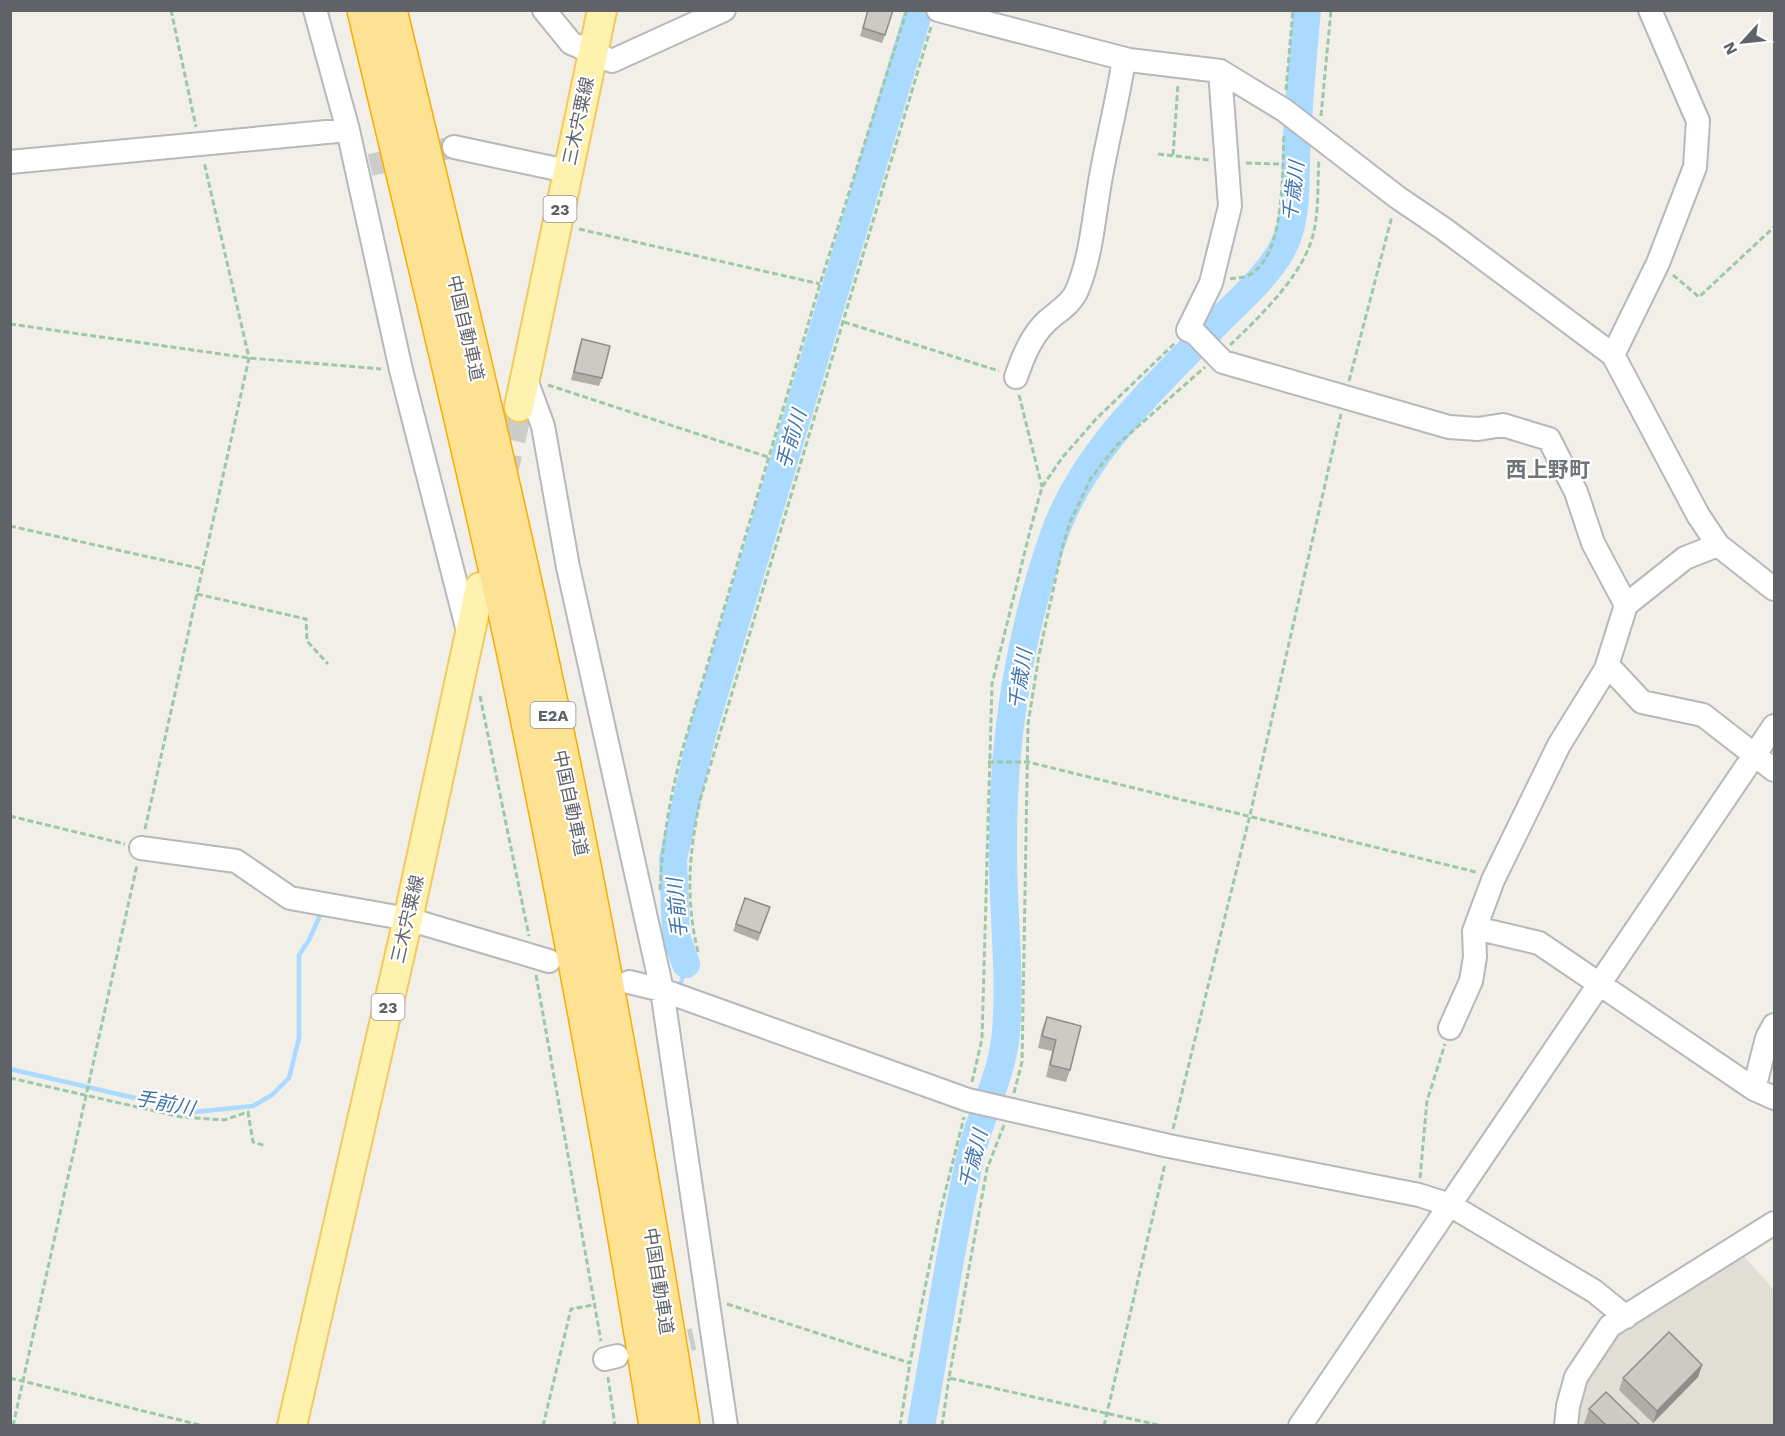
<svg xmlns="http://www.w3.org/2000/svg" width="1785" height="1436" font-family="'Work Sans','Noto Sans JP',sans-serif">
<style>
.education{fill:#e1ded6}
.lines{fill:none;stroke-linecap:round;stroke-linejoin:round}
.stream{stroke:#aadaff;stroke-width:4.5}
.river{stroke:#aadaff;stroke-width:28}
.minor-tunnel{stroke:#ccccc8;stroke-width:22;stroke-dasharray:22 11;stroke-linecap:butt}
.major-tunnel{stroke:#ccccc8;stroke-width:28;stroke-dasharray:28 14;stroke-linecap:butt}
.minor-casing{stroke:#b5b8bc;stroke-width:26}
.major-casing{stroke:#f2c960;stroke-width:32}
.highway-casing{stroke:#f9ab00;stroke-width:36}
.path{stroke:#9cc7a9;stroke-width:3;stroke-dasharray:6 3;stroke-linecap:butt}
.minor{stroke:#fff;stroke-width:22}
.major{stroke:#fff2af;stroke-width:28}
.highway{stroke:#fde293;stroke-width:33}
.wall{fill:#afaea9}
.shaded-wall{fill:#8f8d8a}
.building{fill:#cccac5;stroke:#8f8d8a;stroke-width:1.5}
.labels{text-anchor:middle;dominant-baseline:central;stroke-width:4.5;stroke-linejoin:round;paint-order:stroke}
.shield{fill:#fff;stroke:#8f9295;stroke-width:1.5}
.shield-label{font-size:16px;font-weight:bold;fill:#5f6368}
.street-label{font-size:18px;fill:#5f6368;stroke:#fff}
.water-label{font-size:20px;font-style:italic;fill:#4174aa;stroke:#fff}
.quarter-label{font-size:21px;font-weight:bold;fill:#70757a;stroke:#fff}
</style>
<rect width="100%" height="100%" fill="#f1efe8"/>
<path class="education" d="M 1740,1252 L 1774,1290 L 1774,1425 L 1575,1426 L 1585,1376 L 1612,1339 Z"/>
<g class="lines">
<path class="stream" d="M 679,990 L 686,964
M 10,1069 L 195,1112 L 253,1106 L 272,1095 L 289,1078 L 299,1038 L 299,955 L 309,940 L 322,911"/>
<path class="river" d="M 686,964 L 676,936 L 673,859 L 702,734 L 919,10
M 921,1426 C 937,1338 950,1250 969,1163 C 978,1118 1002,1079 1006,1032 C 1011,969 1002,905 1003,842 C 1003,738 1020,632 1054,535 C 1083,452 1155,387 1215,325 C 1237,302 1265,279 1281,251 C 1300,218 1294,176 1297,139 C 1299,96 1303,53 1307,10"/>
<path class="minor-tunnel" d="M 370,165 L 454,147
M 657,1347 L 694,1339"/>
<path class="major-tunnel" d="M 502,481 L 519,407"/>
<defs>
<path id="minor" d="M 315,10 L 348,130 L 401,370 L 469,635
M 544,10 L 571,43 L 612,61 L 724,10
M 938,10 L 1129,60 L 1220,71 L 1284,110 L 1397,197 L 1444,229 L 1613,355 L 1698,515 L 1718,545 L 1774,589
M 1220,71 L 1230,206 L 1211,283 L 1188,330 L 1195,333 L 1223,362 L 1449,427 L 1478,429 L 1503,425 L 1549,439 L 1576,492 L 1593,543 L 1626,605
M 454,147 L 567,171
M 10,162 L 348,130
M 1613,355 L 1658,263 L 1695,167 L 1698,121 L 1650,10
M 525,377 L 543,426 L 568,567 L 662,990 L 726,1426
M 1016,377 C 1023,357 1031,336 1047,321 C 1058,311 1072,304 1078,288 C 1092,253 1094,214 1101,176 C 1108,137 1118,99 1124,59
M 1606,669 L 1613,671 L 1642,702 L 1703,715 L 1774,770
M 141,848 L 236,861 L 290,898 L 408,919 L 549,961
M 1474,931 L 1484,930 L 1539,943 L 1754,1089 L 1774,1098
M 629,982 L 662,990 L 968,1100 L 1169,1146 L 1419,1195 L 1450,1205 L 1594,1291 L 1626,1317
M 1450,1028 L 1471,981 L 1475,957 L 1474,931 L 1493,880 L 1559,745 L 1606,669 L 1626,605 L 1685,558 L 1718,545
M 1754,1089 L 1767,1038 L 1774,1025
M 605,1359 L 617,1356
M 1300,1426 L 1774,726
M 1566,1426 L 1568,1406 L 1576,1377 L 1610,1326 L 1774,1223"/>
<path id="major" d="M 519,407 L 602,10
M 292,1426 L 408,919 L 480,587"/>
<path id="highway" d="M 364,10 C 415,225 468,439 514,654 C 567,910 615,1167 656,1426
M 390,10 C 441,222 493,434 539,647 C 595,905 641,1165 683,1426"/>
</defs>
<use href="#minor" class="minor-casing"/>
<use href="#major" class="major-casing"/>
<use href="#highway" class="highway-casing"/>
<path class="path" d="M 171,10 L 196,127
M 1286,90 L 1293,10
M 1321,116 L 1331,10
M 1158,154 L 1209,160
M 1173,155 L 1178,84
M 1246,163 L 1283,164
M 579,229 L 820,284
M 1673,275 L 1699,297 L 1774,227
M 1230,279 C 1236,278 1243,278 1249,275 C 1286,256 1282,169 1284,133
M 844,322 L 999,371
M 10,324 L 249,358 L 381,369
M 1230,345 C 1257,320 1296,281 1309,247 C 1320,221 1317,186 1319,159
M 1349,381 L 1392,216
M 548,385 L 768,457
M 1019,395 L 1042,487
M 10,526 L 203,569
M 197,594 L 306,619 L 307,641 L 328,664
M 480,696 L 529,936
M 988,762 L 1028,762 L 1476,872
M 10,816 L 125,844
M 145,829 L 249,358 L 204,162
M 660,890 C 662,842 670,798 682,751 L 820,284 L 907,10
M 698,952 C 685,897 689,855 700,800 L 931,27
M 536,975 L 601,1341
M 10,1078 L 181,1117 L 224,1120 L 248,1112 L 253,1142 L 266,1146
M 972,1082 L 982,1039 L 992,684 L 1031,527 L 1042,487 L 1062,458 L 1096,419 L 1176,342
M 1014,1093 L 1022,1062 L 1028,724 L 1039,655 L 1062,549 L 1070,522 L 1091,478 L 1117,445 L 1205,367
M 1004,1125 L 987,1169 L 949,1378 L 1163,1426
M 1173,1129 L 1250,815 L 1341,414
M 1420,1178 L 1427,1101 L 1445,1044
M 727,1304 L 910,1363 L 940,1213 L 964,1117
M 608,1377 L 615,1426
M 10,1378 L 204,1426
M 13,1426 L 137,865
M 543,1426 L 571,1309 L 593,1305
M 900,1426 L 910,1363
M 942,1426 L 949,1378
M 1104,1426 L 1165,1164"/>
<use href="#minor" class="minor"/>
<use href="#major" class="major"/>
<use href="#highway" class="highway"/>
</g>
<path class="wall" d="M 868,10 L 885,35 L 882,43 L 860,36 Z
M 582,339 L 602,378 L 599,386 L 571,380 L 579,347 Z
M 745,898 L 770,907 L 758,941 L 733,931 Z
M 1047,1017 L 1070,1070 L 1066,1082 L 1046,1077 L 1052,1051 L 1038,1048 L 1042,1029 Z
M 1702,1365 L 1698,1377 L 1653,1423 L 1619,1390 L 1623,1378 Z
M 1589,1409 L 1640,1425 L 1585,1425 L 1584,1424 Z"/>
<path class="shaded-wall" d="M 1702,1365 L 1698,1377 L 1653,1423 L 1657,1411 Z"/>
<path class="building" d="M 868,10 L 893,10 L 885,35 L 863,28 Z
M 582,339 L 610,346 L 602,378 L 574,372 Z
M 745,898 L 770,907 L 760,933 L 736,924 Z
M 1047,1017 L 1081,1026 L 1070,1070 L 1050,1065 L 1056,1040 L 1042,1036 Z
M 1669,1332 L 1702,1365 L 1657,1411 L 1623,1378 Z
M 1606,1392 L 1640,1425 L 1606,1425 L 1589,1409 Z"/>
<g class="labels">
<g class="shield">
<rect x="543.5" y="196" width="33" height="26" rx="4.5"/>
<rect x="530.5" y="702" width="45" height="26" rx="4.5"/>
<rect x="371.5" y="994" width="33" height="26" rx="4.5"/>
</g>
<g class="shield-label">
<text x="560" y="209">23</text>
<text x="553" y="715">E2A</text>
<text x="388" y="1007">23</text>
</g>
<g class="street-label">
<text transform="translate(578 121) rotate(-78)">三木宍粟線</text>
<text transform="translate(466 328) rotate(77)">中国自動車道</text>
<text transform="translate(571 803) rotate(78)">中国自動車道</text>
<text transform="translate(407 919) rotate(-77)">三木宍粟線</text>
<text transform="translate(659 1281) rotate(81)">中国自動車道</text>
</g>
<g class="water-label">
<text transform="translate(1293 191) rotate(-83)">千歳川</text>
<text transform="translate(791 439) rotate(-73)">手前川</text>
<text transform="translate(1020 679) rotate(-81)">千歳川</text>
<text transform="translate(677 908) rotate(-95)">手前川</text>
<text transform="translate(165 1103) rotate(11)">手前川</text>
<text transform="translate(973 1159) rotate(-75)">千歳川</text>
</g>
<g class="quarter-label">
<text x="1548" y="469">西上野町</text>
</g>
</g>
<rect width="1785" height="1436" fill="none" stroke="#5f6368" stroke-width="24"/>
<g transform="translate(1743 42) rotate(243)" stroke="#ffffff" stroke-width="4.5" paint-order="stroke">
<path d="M0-4.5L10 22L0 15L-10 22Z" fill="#5f6368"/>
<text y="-9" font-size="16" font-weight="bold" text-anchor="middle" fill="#5f6368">N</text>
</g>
</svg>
